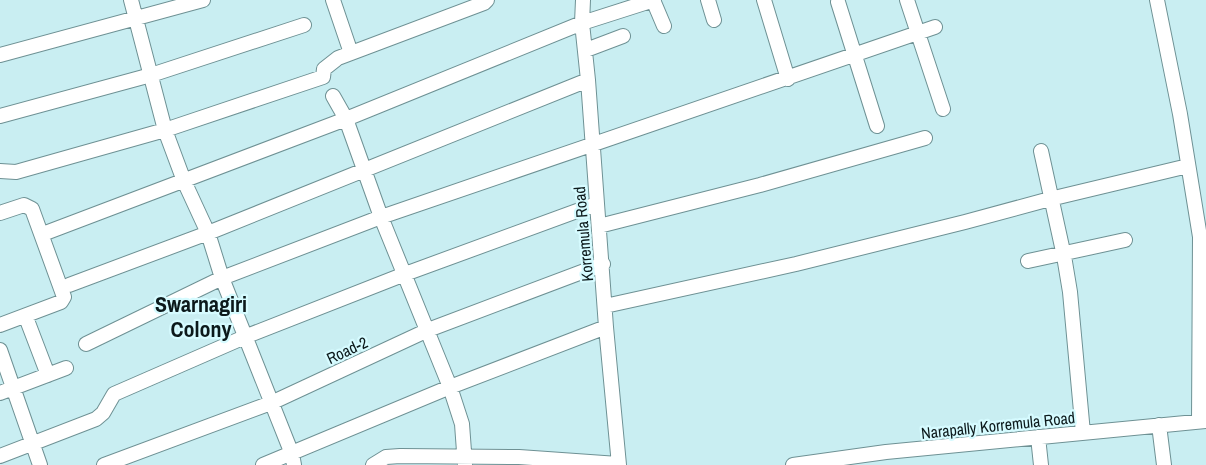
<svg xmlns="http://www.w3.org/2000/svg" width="1206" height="465" font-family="'Archivo Narrow',sans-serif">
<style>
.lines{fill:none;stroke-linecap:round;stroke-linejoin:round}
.minor-casing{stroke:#6e9194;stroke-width:16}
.minor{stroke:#fff;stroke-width:14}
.labels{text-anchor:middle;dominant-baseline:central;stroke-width:4.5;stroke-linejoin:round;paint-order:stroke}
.street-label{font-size:16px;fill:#0c191b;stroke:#d6fbff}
.district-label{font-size:22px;font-weight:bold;fill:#0c191b;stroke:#d6fbff}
</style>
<rect width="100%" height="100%" fill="#c9eef2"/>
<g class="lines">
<defs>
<path id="minor" d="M 131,0 L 165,130 L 184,181 L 208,233 L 222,278 L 292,454 L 294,465
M 333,0 L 351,53
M 583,0 L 582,23 L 588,80 L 606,327 L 619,465
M 653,0 L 664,26
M 708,0 L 714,20
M 764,0 L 788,79
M 907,0 L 943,109
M 1157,0 L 1180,114 L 1200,237 L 1199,421
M 838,2 L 877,126
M 586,50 L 623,36
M 0,55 L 203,0
M 333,96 L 346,119 L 381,217 L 450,387 L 462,424 L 465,465
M 0,116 L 151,75 L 304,25
M 1041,151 L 1064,256 L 1070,292 L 1083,433
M 0,171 L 16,172 L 165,130 L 323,77 L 324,69 L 338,58 L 484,3 L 487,0
M 0,213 L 24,205 L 32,209 L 64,297 L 61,302 L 0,325
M 599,226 L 760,185 L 925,138
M 48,232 L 346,119 L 582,23 L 654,0
M 1028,261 L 1125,240
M 69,285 L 208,233 L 588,80
M 605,306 L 796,264 L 965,222 L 1050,199 L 1188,166
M 27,320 L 48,375
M 86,344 L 222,278 L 381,217 L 935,27
M 0,350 L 40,465
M 0,393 L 66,368
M 1159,425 L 1164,465
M 1038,437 L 1041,465
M 0,456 L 96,419 L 103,413 L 114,394 L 247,336 L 405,274 L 596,204
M 104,465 L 271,403 L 428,330 L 603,264
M 263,465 L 450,387 L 606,327
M 373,465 L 386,457 L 400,456 L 519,457 L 618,464
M 793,465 L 886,452 L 1206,421"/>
</defs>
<use href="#minor" class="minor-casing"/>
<use href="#minor" class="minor"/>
</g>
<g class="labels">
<g class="street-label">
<text transform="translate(583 234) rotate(-95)">Korremula Road</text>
<text transform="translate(347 350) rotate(-25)">Road-2</text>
<text transform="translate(998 425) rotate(-6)">Narapally Korremula Road</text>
</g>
<g class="district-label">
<text x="201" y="304">Swarnagiri<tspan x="201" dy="25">Colony</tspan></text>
</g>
</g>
</svg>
